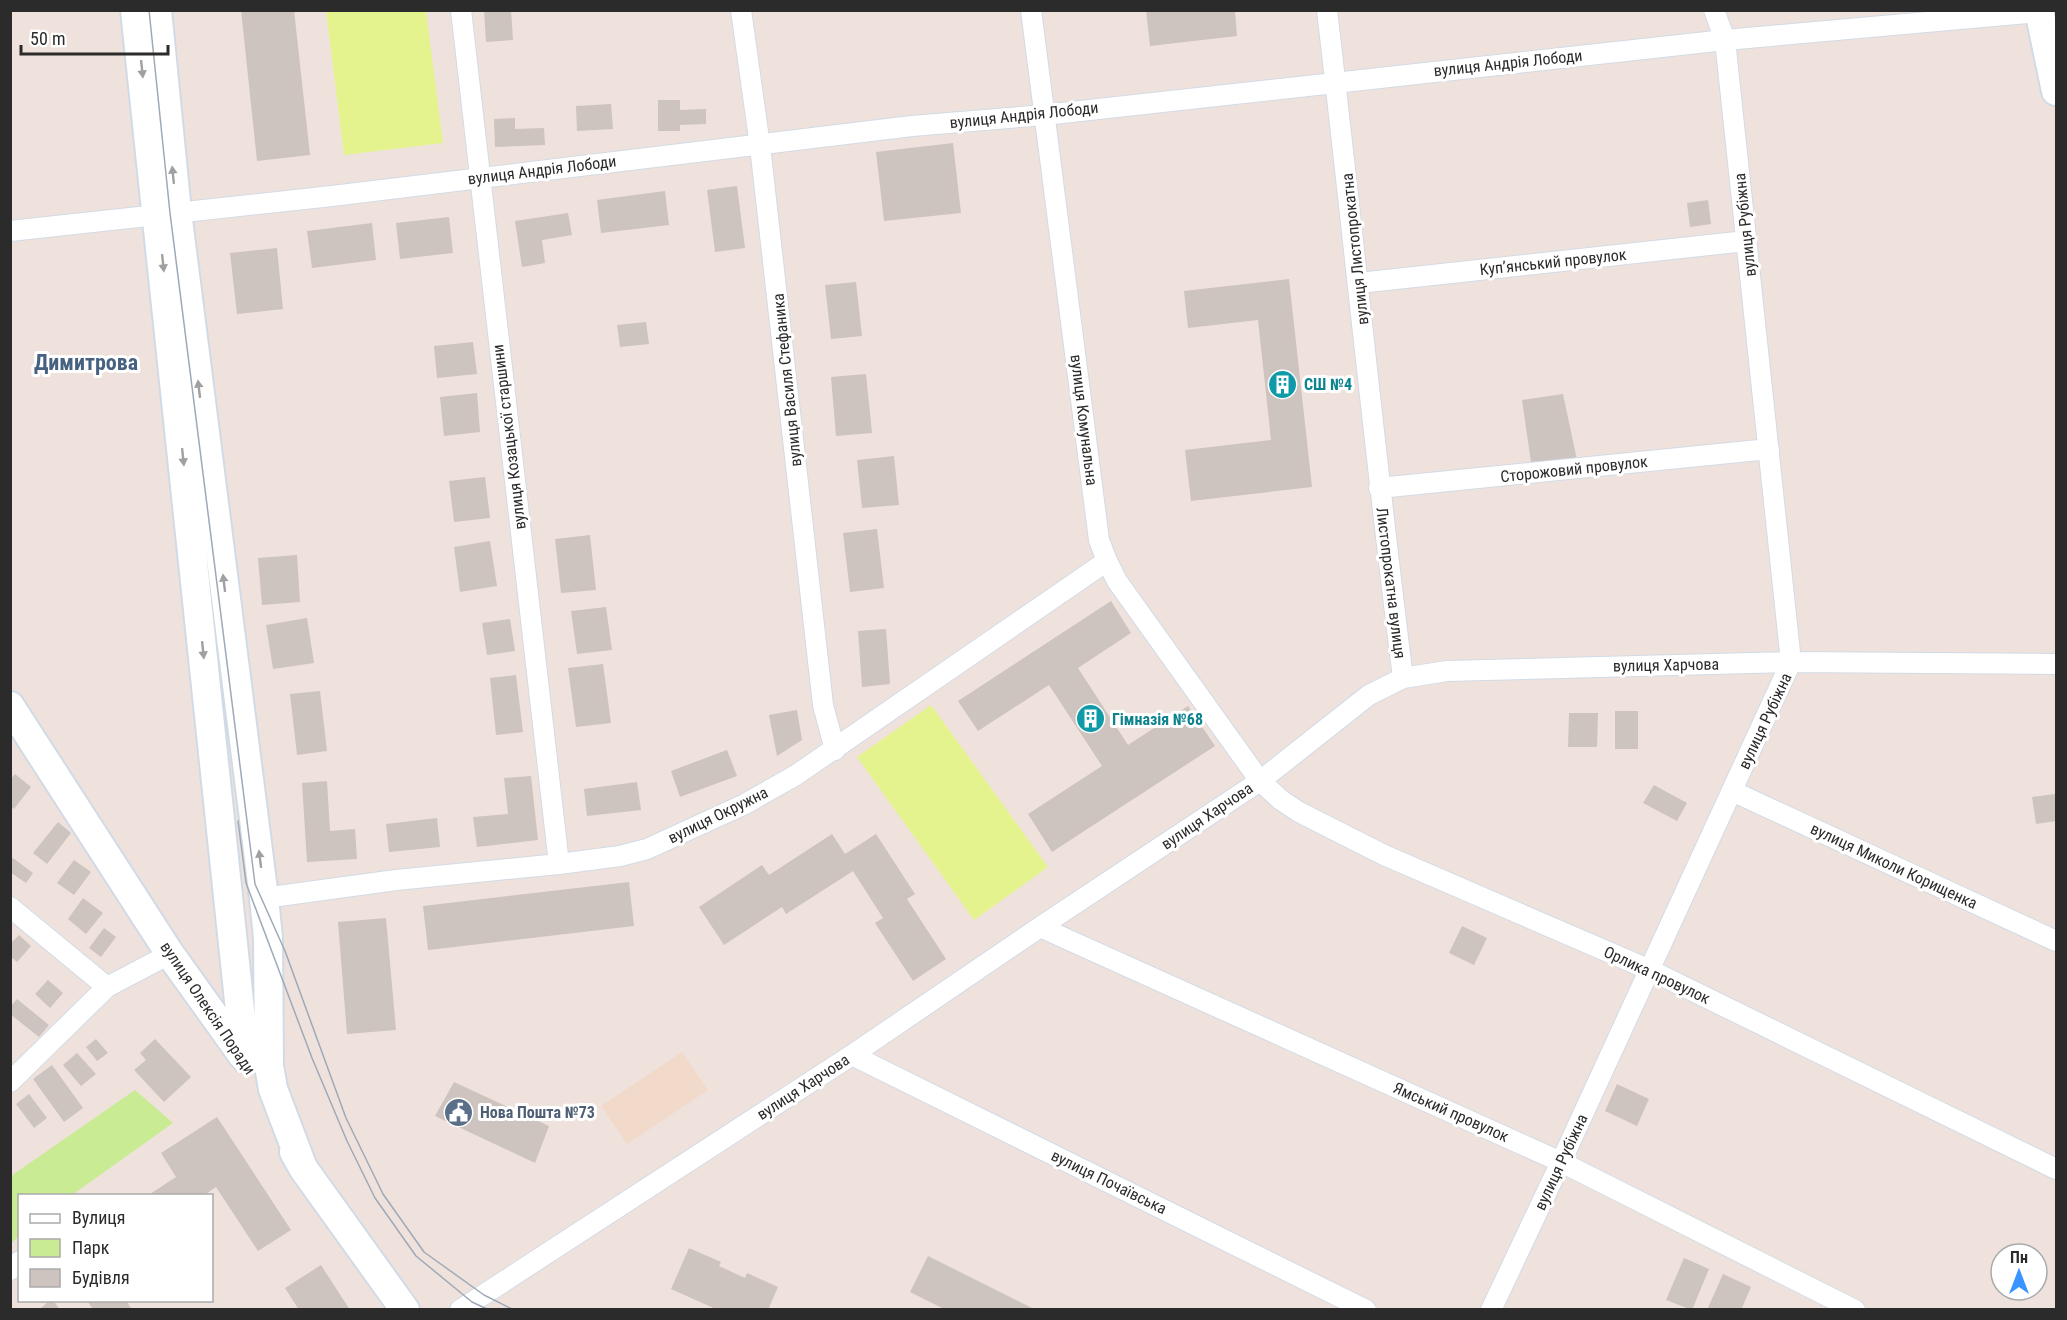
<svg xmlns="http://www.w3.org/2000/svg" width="2067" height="1320" font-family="'Roboto Condensed',sans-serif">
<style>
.education{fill:#f2daca}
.green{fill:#c9eb93}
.pitch{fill:#e4f38e}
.building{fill:#cdc3bf}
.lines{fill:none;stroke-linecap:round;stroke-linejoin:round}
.street-casing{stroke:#d1dbe6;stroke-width:22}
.secondary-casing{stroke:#d1dbe6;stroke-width:32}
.street{stroke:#fff;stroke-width:20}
.secondary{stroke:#fff;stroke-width:28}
.tram{stroke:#9ea9b8;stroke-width:1.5}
.oneway{fill:#a0a0a0}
.labels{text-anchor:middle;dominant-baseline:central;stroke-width:6;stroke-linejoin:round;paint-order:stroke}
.street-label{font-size:16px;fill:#2b2b2b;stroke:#fff}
.culture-label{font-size:16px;font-weight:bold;fill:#0d838f;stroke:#fff;text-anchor:start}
.service-label{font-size:16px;font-weight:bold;fill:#4e5e75;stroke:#fff;text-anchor:start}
.district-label{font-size:22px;font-weight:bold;fill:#476181;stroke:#fff}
</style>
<rect width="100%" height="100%" fill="#efe2dc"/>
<path class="education" d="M 682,1052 L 708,1090 L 627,1144 L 601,1106 Z"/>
<path class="green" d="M 135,1090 L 173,1123 L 72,1195 L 20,1196 L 19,1235 L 11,1244 L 11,1176 Z"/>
<path class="pitch" d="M 326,11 L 426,11 L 443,143 L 344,155 Z
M 931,705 L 1048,867 L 974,920 L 857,757 Z"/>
<path class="building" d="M 241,10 L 294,10 L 310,155 L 257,161 Z
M 484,10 L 511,10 L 513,40 L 486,42 Z
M 1146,10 L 1235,10 L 1237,36 L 1150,46 Z
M 658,100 L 680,100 L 680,110 L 706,109 L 706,124 L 680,125 L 680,131 L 658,131 Z
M 611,104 L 613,129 L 577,131 L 576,106 Z
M 515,118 L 515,129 L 544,128 L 545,145 L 495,147 L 494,119 Z
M 953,143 L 961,213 L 884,221 L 876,152 Z
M 737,186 L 745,248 L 715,252 L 707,190 Z
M 665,191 L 669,225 L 601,233 L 597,200 Z
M 1708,200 L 1711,224 L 1690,227 L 1687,203 Z
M 568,213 L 572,235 L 542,240 L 545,263 L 522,267 L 515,221 Z
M 449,217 L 453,253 L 400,259 L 396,223 Z
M 372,223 L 376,260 L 312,268 L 307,231 Z
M 277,248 L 283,309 L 237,314 L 230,253 Z
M 1289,279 L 1312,487 L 1191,501 L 1185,450 L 1271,440 L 1258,320 L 1188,328 L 1184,291 Z
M 856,282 L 862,336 L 831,339 L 825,285 Z
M 646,322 L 649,344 L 620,347 L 617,325 Z
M 473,342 L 477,374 L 437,378 L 434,346 Z
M 866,374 L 872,433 L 836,436 L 831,377 Z
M 477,393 L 480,432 L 444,436 L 440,397 Z
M 1563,394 L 1577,460 L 1531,462 L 1522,400 Z
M 894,456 L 899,505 L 862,508 L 857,460 Z
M 485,477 L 490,518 L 454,522 L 449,481 Z
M 877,529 L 884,588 L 850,592 L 843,533 Z
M 590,535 L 596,590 L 561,593 L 555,539 Z
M 490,541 L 497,586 L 460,592 L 454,547 Z
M 297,555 L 300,602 L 262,605 L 258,558 Z
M 1111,601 L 1131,633 L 1078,668 L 1128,745 L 1188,706 L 1215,746 L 1052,852 L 1028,814 L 1102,766 L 1049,685 L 978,731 L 958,701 Z
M 606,607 L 612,650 L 577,654 L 571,611 Z
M 307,618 L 314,663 L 273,669 L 266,625 Z
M 510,619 L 515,651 L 487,655 L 482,623 Z
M 886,629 L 890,684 L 862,687 L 858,631 Z
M 603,664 L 611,723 L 576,727 L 568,668 Z
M 516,675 L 523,732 L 496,735 L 490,678 Z
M 320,691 L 327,751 L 297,755 L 290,694 Z
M 797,710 L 802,740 L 777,756 L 769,715 Z
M 1615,711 L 1638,711 L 1638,749 L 1615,749 Z
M 1569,713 L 1598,713 L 1597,747 L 1568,747 Z
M 727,750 L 737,776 L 680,797 L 671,771 Z
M 15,774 L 31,787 L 14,809 L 10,806 L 10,780 Z
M 531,776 L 538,840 L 477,847 L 473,817 L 508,814 L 504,778 Z
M 327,781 L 330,831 L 355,829 L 357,859 L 307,862 L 302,783 Z
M 637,782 L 641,810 L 587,816 L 584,789 Z
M 1654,785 L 1687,803 L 1677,821 L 1643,803 Z
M 2055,794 L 2056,821 L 2036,824 L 2032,797 Z
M 437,818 L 440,847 L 389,852 L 386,824 Z
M 58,822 L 71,833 L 47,864 L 33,853 Z
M 832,834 L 845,854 L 876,834 L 915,894 L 907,899 L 946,959 L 913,981 L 875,923 L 883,918 L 853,871 L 786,914 L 782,907 L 724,945 L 699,907 L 762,865 L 769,875 Z
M 13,858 L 33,873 L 26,883 L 10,872 L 10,861 Z
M 74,860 L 91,872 L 74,895 L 57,883 Z
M 629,882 L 634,926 L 428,950 L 423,906 Z
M 83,898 L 103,913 L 86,934 L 68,919 Z
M 386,918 L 396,1030 L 347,1034 L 338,922 Z
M 1462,926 L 1487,938 L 1474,965 L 1449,953 Z
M 104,928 L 116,937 L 101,957 L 89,948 Z
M 19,935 L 31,946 L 17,962 L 10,956 L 10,944 Z
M 48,980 L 63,993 L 50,1008 L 35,994 Z
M 17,999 L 49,1025 L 39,1037 L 10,1014 L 10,1007 Z
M 96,1039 L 108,1053 L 97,1061 L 86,1047 Z
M 155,1039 L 191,1077 L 164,1102 L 134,1070 L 146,1060 L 140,1053 Z
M 77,1053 L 96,1074 L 81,1086 L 63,1065 Z
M 52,1065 L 83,1108 L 64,1122 L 33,1079 Z
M 454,1082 L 549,1126 L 535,1163 L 435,1116 Z
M 1617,1084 L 1649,1099 L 1637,1126 L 1605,1111 Z
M 29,1094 L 47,1118 L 34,1128 L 16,1104 Z
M 217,1117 L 291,1230 L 258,1251 L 216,1187 L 203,1196 L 147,1196 L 176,1177 L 161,1153 Z
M 689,1248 L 721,1262 L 719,1266 L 745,1278 L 747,1273 L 778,1287 L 768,1310 L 718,1310 L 671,1289 Z
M 928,1256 L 1036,1310 L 946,1310 L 910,1292 Z
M 1684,1258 L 1709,1269 L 1692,1310 L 1666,1300 Z
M 321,1265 L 350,1310 L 299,1310 L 285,1288 Z
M 1723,1274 L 1751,1287 L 1741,1310 L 1707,1310 Z
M 50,1300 L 53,1300 L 60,1310 L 39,1310 Z
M 87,1300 L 126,1300 L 132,1310 L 93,1310 Z"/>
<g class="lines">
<defs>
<path id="street" d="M 461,10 L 559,864
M 741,10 L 760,146 L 823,705 L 835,750
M 1031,10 L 1099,540 L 1107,561 L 1117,581 L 1260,781 L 1281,800 L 1299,812 L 1384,855 L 1650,970 L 2056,1169
M 1327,10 C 1353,233 1375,456 1403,678
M 10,231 L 332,196 L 912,126 L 1044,115 L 1725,40 L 2040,12
M 1359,283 L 1746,241
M 1379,488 L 1769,449
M 1732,791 L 2056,941
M 264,898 L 396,880 L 559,864 L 620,856 L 647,849 L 745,804 L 796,775 L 1107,561
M 10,907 L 107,987
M 1040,927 L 1561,1162 L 1855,1310
M 852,1055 L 1366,1310
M 10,1082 L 107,987 L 170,954
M 10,1270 L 20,1261
M 460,1310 L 852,1055 L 1040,927 L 1260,781 L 1369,695 L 1403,678 L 1447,671 L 1791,662 L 2056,664
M 1491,1310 L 1561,1162 L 1791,662 L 1725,40 L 1714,10"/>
<path id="secondary" d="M 135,10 L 245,1058
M 157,10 L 177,212 L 264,898 L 268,938 L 269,1066 L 273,1089 L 303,1168
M 2039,10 L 2056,91
M 10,706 L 170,954 L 243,1056
M 294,1152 L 303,1168 L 405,1310"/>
</defs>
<use href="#street" class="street-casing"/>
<use href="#secondary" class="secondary-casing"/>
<use href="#street" class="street"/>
<use href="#secondary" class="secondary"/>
<path class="tram" d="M 149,10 L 170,213 L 255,884 L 285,951 L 346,1118 L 383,1194 L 424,1252 L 484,1295 L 514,1310
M 238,821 L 246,883 L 312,1058 L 347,1141 L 375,1198 L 416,1256 L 472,1302 L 489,1310"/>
</g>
<defs><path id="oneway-solid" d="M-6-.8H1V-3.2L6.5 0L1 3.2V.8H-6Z" transform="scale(1.5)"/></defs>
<g class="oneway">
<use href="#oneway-solid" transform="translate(142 69) rotate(84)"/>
<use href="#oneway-solid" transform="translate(173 175) rotate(-96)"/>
<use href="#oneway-solid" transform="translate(163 263) rotate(84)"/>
<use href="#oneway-solid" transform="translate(199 389) rotate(-97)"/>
<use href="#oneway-solid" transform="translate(183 457) rotate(84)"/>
<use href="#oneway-solid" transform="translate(224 583) rotate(-97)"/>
<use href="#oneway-solid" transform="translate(203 650) rotate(84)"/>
<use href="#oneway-solid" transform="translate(260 859) rotate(-97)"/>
</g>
<defs>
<symbol id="building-disc" viewBox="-11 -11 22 22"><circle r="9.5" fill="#0f9aa8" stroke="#fff"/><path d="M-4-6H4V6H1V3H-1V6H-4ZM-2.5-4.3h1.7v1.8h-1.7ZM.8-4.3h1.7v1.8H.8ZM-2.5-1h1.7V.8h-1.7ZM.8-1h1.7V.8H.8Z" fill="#fff"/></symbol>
<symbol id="civic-disc" viewBox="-11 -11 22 22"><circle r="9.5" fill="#5c6f8a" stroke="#fff"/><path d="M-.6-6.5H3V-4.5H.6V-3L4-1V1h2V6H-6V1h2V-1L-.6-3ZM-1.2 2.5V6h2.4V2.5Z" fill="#fff"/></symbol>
</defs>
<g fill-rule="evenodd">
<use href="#building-disc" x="1266" y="368" width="33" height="33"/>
<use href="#building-disc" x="1074" y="702" width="33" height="33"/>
<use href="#civic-disc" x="442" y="1096" width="33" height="33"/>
</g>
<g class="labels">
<g class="street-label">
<text transform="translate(1508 63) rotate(-6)">вулиця Андрія Лободи</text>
<text transform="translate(1024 115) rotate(-6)">вулиця Андрія Лободи</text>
<text transform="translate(542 170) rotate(-7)">вулиця Андрія Лободи</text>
<text transform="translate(1745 225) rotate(-96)">вулиця Рубіжна</text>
<text transform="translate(1355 249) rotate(-96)">вулиця Листопрокатна</text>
<text transform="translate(1553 262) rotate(-6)">Куп’янський провулок</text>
<text transform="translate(787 380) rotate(-96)">вулиця Василя Стефаника</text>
<text transform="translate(1084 420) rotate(83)">вулиця Комунальна</text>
<text transform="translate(509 437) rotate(-97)">вулиця Козацької старшини</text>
<text transform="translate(1574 469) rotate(-6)">Сторожовий провулок</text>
<text transform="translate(1391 583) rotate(83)">Листопрокатна вулиця</text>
<text transform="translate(1666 665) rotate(-1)">вулиця Харчова</text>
<text transform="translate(1765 721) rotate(-65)">вулиця Рубіжна</text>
<text transform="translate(718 815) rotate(-26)">вулиця Окружна</text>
<text transform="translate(1207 816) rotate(-34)">вулиця Харчова</text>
<text transform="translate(1894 866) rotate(25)">вулиця Миколи Корищенка</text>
<text transform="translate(1657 975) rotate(25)">Орлика провулок</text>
<text transform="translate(208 1008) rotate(56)">вулиця Олексія Поради</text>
<text transform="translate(803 1087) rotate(-33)">вулиця Харчова</text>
<text transform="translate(1451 1112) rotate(24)">Ямський провулок</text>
<text transform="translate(1561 1162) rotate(-65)">вулиця Рубіжна</text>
<text transform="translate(1109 1182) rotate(26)">вулиця Почаївська</text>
</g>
<g class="culture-label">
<text x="1304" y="384">СШ №4</text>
<text x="1112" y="719">Гімназія №68</text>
</g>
<g class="service-label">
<text x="480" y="1112">Нова Пошта №73</text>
</g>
<g class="district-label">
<text x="86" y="362">Димитрова</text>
</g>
</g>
<rect width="2067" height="1320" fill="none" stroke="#2b2b2b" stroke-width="24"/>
<rect x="18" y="1194" width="195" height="108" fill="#ffffff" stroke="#aaaaaa" stroke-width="1.5"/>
<rect x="30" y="1214" width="30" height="9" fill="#ffffff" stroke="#aaaaaa" stroke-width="1.5"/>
<text x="72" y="1224" font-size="18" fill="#2b2b2b">Вулиця</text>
<rect x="30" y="1239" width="30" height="18" fill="#c9eb93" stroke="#aaaaaa" stroke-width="1.5"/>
<text x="72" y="1254" font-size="18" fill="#2b2b2b">Парк</text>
<rect x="30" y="1269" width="30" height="18" fill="#cdc3bf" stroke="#aaaaaa" stroke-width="1.5"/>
<text x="72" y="1284" font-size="18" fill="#2b2b2b">Будівля</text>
<g transform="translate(2019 1272)"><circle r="28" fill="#ffffff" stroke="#aaaaaa" stroke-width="1.5"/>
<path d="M0-4.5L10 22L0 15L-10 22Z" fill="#3994ff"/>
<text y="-9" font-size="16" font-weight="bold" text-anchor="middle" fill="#2b2b2b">Пн</text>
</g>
<path d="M21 45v9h147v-9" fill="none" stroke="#2b2b2b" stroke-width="3"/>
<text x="30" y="45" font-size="18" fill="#2b2b2b" stroke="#ffffff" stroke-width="4.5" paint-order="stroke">50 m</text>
</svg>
